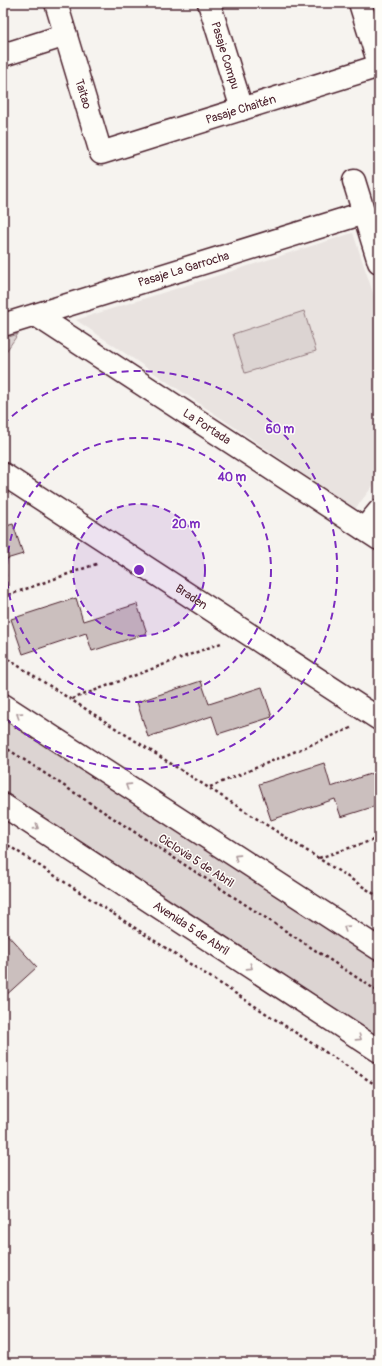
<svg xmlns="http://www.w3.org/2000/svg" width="382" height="1366" font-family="Pangolin,sans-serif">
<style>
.built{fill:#e9e3e0}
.green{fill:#dcd4d2;stroke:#937a7e}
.building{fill:#cbbfbe;stroke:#4a1f2b}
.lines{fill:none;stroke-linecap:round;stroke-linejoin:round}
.street-casing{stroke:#4a1f2b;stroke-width:25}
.secondary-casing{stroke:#4a1f2b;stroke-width:25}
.path{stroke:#4a1f2b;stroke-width:2.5;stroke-dasharray:3 3;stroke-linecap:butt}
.street{stroke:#fdfcf7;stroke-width:22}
.secondary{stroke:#fdfcf7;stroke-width:22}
.oneway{stroke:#ac999b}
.ring{fill:none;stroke:#7b2cbf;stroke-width:2;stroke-dasharray:7 5}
.labels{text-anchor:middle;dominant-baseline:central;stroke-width:3;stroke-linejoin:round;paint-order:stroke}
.street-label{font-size:12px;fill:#4a1f2b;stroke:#fdfcf7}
.centre{fill:#7b2cbf;stroke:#fdfcf7;stroke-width:2}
.ring-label{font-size:12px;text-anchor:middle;font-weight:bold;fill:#7b2cbf;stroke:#fdfcf7;stroke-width:3;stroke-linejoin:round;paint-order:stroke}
</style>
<rect width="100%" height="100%" fill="#f6f3ef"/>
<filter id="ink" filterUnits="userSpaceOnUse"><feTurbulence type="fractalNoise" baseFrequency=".025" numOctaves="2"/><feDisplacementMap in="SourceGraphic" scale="8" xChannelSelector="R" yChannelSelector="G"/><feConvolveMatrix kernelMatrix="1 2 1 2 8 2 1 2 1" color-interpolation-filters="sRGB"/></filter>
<g filter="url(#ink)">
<path class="built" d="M 353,233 L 379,311 L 379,478 L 355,509 L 76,320 Z"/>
<path class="green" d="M 304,311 L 316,351 L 245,373 L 233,334 Z
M 18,334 L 3,356 L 3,339 Z
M 3,709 L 379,958 L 379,1037 L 3,791 Z"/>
<path class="building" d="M 13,524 L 23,554 L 3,560 L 3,527 Z
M 76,598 L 83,621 L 137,604 L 147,633 L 92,651 L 86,633 L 23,654 L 11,619 Z
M 201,681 L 209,704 L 262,687 L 272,717 L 218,734 L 212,716 L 148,737 L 137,702 Z
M 324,763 L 331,787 L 379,771 L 379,805 L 341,817 L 335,799 L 271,820 L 259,784 Z
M 3,930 L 37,967 L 3,998 Z"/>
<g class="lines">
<defs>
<g id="street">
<path id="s1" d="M 56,3 L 101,153 L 379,66"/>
<path id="s2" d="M 209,3 L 242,109"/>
<path d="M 360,3 L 379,64"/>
<path d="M 3,55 L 66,35"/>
<path d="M 354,181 L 379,262"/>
<path id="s3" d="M 36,315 L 379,539"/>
<path id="s4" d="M 3,325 L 364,213"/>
<path id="s5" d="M 3,474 L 379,719"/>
<path d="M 364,529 L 379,511"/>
</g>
<g id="secondary">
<path d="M 3,705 L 379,949"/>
<path id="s6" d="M 3,805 L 379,1051"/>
</g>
</defs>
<use href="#street" class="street-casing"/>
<use href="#secondary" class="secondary-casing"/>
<path class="path" d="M 3,597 L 99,563
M 3,656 L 379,897
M 72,699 L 221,643
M 3,746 L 379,992
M 210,787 L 351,728
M 3,842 L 379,1087
M 319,858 L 379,838"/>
<use href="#street" class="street"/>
<use href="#secondary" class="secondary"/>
</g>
<defs><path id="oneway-chevron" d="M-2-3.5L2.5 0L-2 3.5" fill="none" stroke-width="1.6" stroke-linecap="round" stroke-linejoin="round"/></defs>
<g class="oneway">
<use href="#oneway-chevron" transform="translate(19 715) rotate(-147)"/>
<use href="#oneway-chevron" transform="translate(128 786) rotate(-147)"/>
<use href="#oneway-chevron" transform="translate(36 827) rotate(33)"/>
<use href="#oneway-chevron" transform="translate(237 857) rotate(-147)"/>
<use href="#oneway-chevron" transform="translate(346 928) rotate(-147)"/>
<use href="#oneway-chevron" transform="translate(250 967) rotate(33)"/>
<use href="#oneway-chevron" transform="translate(359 1038) rotate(33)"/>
</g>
</g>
<circle cx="139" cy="570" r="66" fill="#7b2cbf" fill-opacity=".12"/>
<g class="ring">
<circle cx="139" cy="570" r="66"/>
<circle cx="139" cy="570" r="132"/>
<path d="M3 424A199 199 0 1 1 3 716"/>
</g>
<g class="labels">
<g class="street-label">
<text stroke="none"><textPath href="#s2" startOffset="55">Pasaje Compu</textPath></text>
<text stroke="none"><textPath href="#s1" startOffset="95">Taitao</textPath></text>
<text stroke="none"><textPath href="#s1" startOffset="303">Pasaje Chaitén</textPath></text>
<text stroke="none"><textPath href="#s4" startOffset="189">Pasaje La Garrocha</textPath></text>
<text stroke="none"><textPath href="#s3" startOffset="204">La Portada</textPath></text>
<text stroke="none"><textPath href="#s5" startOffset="225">Braden</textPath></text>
<text transform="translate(196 861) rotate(33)">Ciclovia 5 de Abril</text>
<text stroke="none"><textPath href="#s6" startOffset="225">Avenida 5 de Abril</textPath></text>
</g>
</g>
<circle cx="139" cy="570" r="6" class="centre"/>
<g class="ring-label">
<text x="280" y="433">60 m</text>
<text x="232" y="481">40 m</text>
<text x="186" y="528">20 m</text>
</g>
<rect width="382" height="1366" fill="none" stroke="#fdfcf7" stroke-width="16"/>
<rect x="8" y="8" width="366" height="1350" fill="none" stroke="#4a1f2b" stroke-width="1.5" filter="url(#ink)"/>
</svg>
